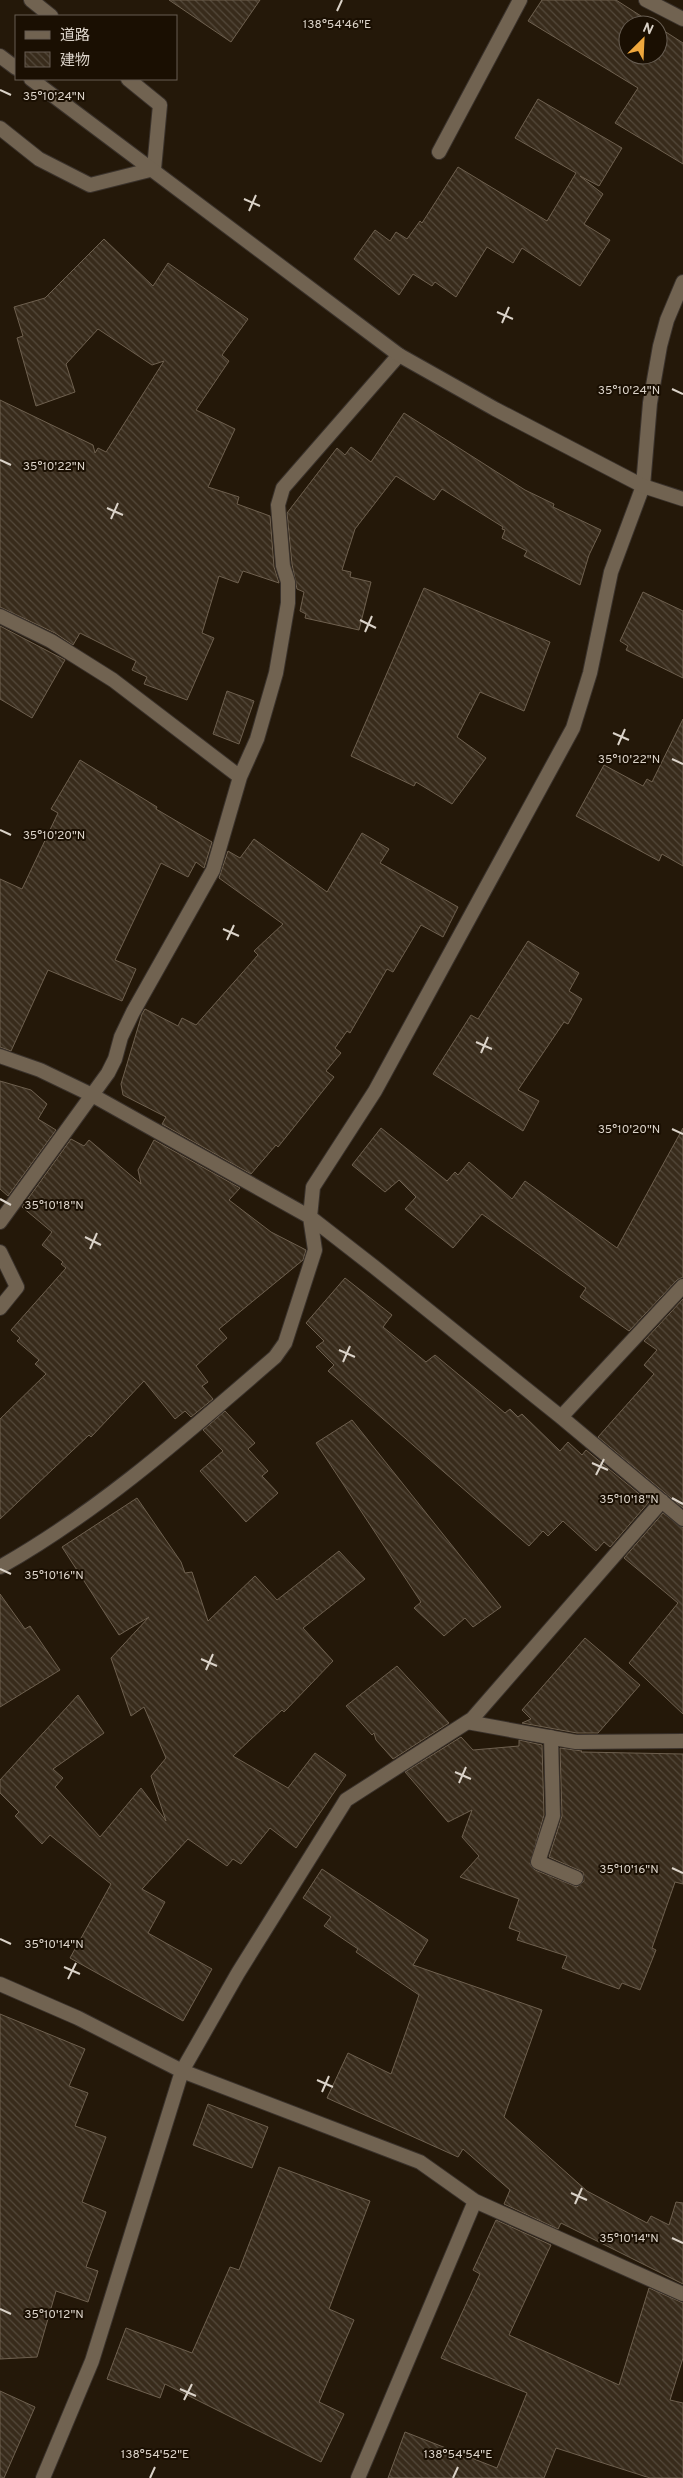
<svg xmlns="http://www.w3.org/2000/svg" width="683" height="2478" font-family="Overpass,'Noto Sans JP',sans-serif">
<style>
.building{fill:url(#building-back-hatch);stroke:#6e604f}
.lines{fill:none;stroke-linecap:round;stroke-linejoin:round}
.minor-casing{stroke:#3a322c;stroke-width:16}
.tertiary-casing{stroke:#3a322c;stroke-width:16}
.minor{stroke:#716351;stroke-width:14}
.tertiary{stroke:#716351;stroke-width:14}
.ticks{fill:none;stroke:#dbd3c9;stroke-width:2}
.ticks-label{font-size:12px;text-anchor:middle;fill:#dbd3c9;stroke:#1a0f02;stroke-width:4;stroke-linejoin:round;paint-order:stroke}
</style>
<defs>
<pattern id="building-back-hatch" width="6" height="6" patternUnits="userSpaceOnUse" patternTransform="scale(1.25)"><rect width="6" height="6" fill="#382b1b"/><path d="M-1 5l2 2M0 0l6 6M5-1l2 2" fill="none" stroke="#54493b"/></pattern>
</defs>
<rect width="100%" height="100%" fill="#241809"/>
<path class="building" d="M 169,0 L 260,0 L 231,42 Z
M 542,0 L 616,0 L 655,25 L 628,25 L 628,55 L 658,55 L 658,27 L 683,43 L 683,164 L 615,123 L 638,88 L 528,21 Z
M 538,99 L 622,148 L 599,186 L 580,176 L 603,194 L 584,224 L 610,240 L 580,286 L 522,248 L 513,263 L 487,247 L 456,297 L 435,282 L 432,286 L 413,274 L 399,295 L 354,259 L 375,230 L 390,241 L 396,232 L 407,239 L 420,221 L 422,223 L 458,167 L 547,221 L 576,173 L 515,138 Z
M 104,239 L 153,286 L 168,263 L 248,319 L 222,355 L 229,361 L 196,410 L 235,429 L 208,487 L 239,497 L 237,504 L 270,516 L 274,567 L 279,583 L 243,571 L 238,583 L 219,576 L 202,633 L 214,638 L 187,700 L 144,684 L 147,677 L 132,670 L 136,661 L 80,633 L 73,645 L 55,633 L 0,607 L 0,400 L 93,445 L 95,453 L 98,448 L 106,452 L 164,361 L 152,365 L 98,329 L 66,364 L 75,392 L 36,406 L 17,338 L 23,336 L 14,307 L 45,298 Z
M 404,413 L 525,490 L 554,504 L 553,507 L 601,530 L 589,555 L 580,585 L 524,556 L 527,551 L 502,538 L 505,530 L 502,529 L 503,527 L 442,489 L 434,500 L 396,476 L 355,529 L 342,570 L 351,572 L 350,577 L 371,582 L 359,630 L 305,618 L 306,614 L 300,611 L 304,592 L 297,589 L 292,564 L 287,513 L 337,448 L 345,455 L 351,447 L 371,462 Z
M 424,588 L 550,642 L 524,711 L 480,692 L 457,737 L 486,758 L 452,804 L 416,782 L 414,786 L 351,756 Z
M 643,592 L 683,611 L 683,678 L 626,650 L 628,646 L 620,641 Z
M 0,626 L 65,660 L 32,718 L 0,699 Z
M 227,691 L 254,701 L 239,744 L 213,734 Z
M 683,719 L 683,866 L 662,854 L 659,861 L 576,816 L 604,765 L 643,786 L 647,779 L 652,782 Z
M 80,760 L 157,807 L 156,809 L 212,842 L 204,868 L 196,862 L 188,877 L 161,863 L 115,960 L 136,969 L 122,1001 L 48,970 L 11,1051 L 0,1047 L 0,879 L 22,889 L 58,813 L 51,809 Z
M 362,833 L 389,849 L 380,863 L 458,907 L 443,937 L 421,925 L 393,972 L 387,969 L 350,1033 L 347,1031 L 335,1048 L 341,1053 L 326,1071 L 334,1077 L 278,1147 L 276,1145 L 251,1174 L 162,1124 L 166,1117 L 123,1095 L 121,1084 L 142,1014 L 145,1009 L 178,1026 L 182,1018 L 196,1025 L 258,955 L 254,951 L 283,924 L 219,878 L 228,851 L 240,858 L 254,839 L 327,892 Z
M 528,941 L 579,973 L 569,991 L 582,999 L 568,1024 L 564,1022 L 518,1090 L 539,1101 L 523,1131 L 433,1074 L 471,1015 L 478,1019 Z
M 0,1081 L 31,1090 L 47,1104 L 38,1119 L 56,1130 L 8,1196 L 0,1189 Z
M 381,1128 L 447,1181 L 455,1172 L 458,1175 L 469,1162 L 512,1199 L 525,1181 L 617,1248 L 683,1128 L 683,1277 L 677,1280 L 629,1331 L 580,1297 L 586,1288 L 482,1214 L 453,1248 L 405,1209 L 416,1197 L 399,1180 L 385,1192 L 352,1165 Z
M 71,1139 L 84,1146 L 89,1140 L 141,1184 L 138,1170 L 154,1140 L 240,1188 L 229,1200 L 271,1232 L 306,1250 L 303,1260 L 219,1329 L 227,1338 L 196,1366 L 208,1382 L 202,1386 L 213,1399 L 191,1417 L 185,1411 L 175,1419 L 144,1381 L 91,1437 L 89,1435 L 0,1519 L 0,1419 L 46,1374 L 35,1364 L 39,1360 L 17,1341 L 20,1338 L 11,1330 L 66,1268 L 61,1264 L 63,1262 L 42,1245 L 52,1232 L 22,1207 Z
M 345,1278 L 392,1315 L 383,1327 L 426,1362 L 435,1355 L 505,1413 L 510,1409 L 518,1417 L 522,1414 L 560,1451 L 568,1442 L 582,1455 L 586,1450 L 649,1502 L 610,1547 L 604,1542 L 596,1551 L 563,1521 L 548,1536 L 543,1531 L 529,1546 L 328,1371 L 334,1365 L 316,1347 L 324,1341 L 306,1323 Z
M 683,1299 L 683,1508 L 598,1437 L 654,1374 L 644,1365 L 657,1350 L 644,1341 Z
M 225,1411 L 255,1443 L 248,1449 L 268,1471 L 262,1476 L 278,1493 L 246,1522 L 200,1471 L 223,1451 L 203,1430 Z
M 352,1420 L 501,1607 L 473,1627 L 465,1618 L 444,1636 L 414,1608 L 421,1602 L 316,1443 Z
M 137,1498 L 181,1562 L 185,1573 L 192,1572 L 208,1621 L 255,1576 L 277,1600 L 339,1551 L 365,1579 L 303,1628 L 333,1661 L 284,1712 L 282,1710 L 233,1756 L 288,1788 L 315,1753 L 346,1775 L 296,1848 L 270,1828 L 241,1864 L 233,1859 L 227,1866 L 188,1839 L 142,1889 L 165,1902 L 148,1933 L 212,1969 L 183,2021 L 70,1958 L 111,1884 L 50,1835 L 42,1844 L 15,1816 L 19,1812 L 0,1793 L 0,1780 L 78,1695 L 104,1733 L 53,1769 L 63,1778 L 55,1787 L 100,1837 L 141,1788 L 166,1821 L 151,1776 L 166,1758 L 144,1707 L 131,1716 L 111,1658 L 149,1617 L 119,1635 L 62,1547 Z
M 663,1513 L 683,1528 L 683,1714 L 629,1663 L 678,1603 L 624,1558 Z
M 0,1594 L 25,1629 L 30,1626 L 60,1670 L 0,1707 Z
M 585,1638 L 640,1685 L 598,1733 L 577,1733 L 522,1723 L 531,1719 L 522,1710 Z
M 397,1666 L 449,1723 L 393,1759 L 376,1740 L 374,1733 L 372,1735 L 346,1706 Z
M 461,1737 L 473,1750 L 519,1746 L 519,1740 L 542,1745 L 544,1815 L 530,1864 L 535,1870 L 577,1887 L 584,1881 L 583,1872 L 549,1857 L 562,1816 L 560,1748 L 582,1751 L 581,1752 L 683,1754 L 683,1884 L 675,1882 L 652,1948 L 656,1950 L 640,1990 L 622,1983 L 619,1989 L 562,1968 L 567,1956 L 517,1940 L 520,1932 L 509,1928 L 519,1899 L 460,1877 L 479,1856 L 462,1837 L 472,1810 L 448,1822 L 405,1772 Z
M 322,1869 L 428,1940 L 413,1965 L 542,2010 L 504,2117 L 587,2191 L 647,2223 L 651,2216 L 669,2225 L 676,2202 L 683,2203 L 683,2284 L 561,2223 L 558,2229 L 504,2204 L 510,2190 L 463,2149 L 458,2157 L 327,2098 L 348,2053 L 391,2074 L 419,1995 L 356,1952 L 358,1949 L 324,1926 L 331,1917 L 303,1898 Z
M 0,2014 L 85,2049 L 69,2086 L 88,2093 L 75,2126 L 106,2137 L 82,2202 L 106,2212 L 86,2267 L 98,2271 L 88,2302 L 56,2291 L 37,2357 L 0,2359 Z
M 208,2104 L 268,2127 L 252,2168 L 193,2145 Z
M 279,2167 L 370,2201 L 329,2309 L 354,2320 L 319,2402 L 344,2414 L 321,2462 L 165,2384 L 160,2398 L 107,2379 L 126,2328 L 192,2353 L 230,2267 L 239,2270 Z
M 496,2220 L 551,2245 L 509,2335 L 619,2385 L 649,2288 L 683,2303 L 683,2358 L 670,2400 L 683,2403 L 683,2478 L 650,2478 L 556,2448 L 544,2478 L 388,2478 L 405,2432 L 497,2468 L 527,2393 L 441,2358 L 480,2274 L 473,2270 Z
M 0,2391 L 35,2407 L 4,2478 L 0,2478 Z"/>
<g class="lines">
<defs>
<path id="minor" d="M 31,0 L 51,16
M 646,0 L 683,19
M 0,128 L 39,159 L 90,185 L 154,169 L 160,105 L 128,79
M 439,152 L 520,0
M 0,616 L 51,641 L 113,680 L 240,777
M 0,1056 L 40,1070 L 92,1095 L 310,1217 L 373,1266 L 561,1417 L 683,1519
M 0,1222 L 108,1073 L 115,1059 L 121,1037 L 133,1012 L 213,870 L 240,777 L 257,739 L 276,673 L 288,603 L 288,582 L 283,566 L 278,505 L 283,488 L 399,355
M 0,1252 L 17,1287 L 0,1308
M 561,1417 L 683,1286
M 0,1567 C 101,1510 188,1432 275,1357 L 285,1343 L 315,1250 L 310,1217 L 313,1187 L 375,1091 L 573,728 L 590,673 L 611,572 L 643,486 L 650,403 L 660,346 L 667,320 L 683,282
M 467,1722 L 576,1742 L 683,1741
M 551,1737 L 553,1816 L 538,1862 L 576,1878
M 0,1984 L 78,2018 L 182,2071 L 420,2162 L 475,2201 L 683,2294
M 43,2478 L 92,2361 L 182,2071 L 238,1973 L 346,1800 L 472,1719 L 662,1501
M 358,2478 L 475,2201"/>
<path id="tertiary" d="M 0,56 L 16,68
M 31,79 L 399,355 L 495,409 L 643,486 L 683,499"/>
</defs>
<use href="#minor" class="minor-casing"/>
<use href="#tertiary" class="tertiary-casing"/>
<use href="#minor" class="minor"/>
<use href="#tertiary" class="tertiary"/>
</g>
<path class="ticks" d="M 337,11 L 342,0M 0,90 L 11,95M 244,199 L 260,206M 249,211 L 256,195M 497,312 L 513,319M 502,323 L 509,307M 672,389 L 683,394M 0,460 L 11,465M 107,508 L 123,515M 111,519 L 118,503M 360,620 L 376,628M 365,632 L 372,616M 613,733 L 629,740M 618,745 L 625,729M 672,759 L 683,764M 0,830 L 11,835M 223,929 L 239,936M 227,940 L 234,925M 476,1042 L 492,1049M 481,1053 L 488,1037M 672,1129 L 683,1134M 0,1199 L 11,1205M 85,1237 L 101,1245M 90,1249 L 97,1233M 339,1350 L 355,1357M 343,1362 L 350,1346M 592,1463 L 608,1470M 596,1475 L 604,1459M 672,1498 L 683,1504M 0,1569 L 11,1574M 201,1659 L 217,1666M 206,1670 L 213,1654M 455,1772 L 471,1779M 459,1783 L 466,1767M 672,1868 L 683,1873M 0,1939 L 11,1944M 64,1967 L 80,1974M 68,1979 L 76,1963M 317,2080 L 333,2087M 322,2092 L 329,2076M 571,2193 L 587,2200M 575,2204 L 582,2188M 672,2238 L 683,2243M 0,2309 L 11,2314M 180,2389 L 196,2396M 184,2400 L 192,2384M 150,2478 L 155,2467M 453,2478 L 458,2467"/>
<g class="ticks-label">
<text x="337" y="28">138°54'46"E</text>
<text x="54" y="100">35°10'24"N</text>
<text x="629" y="394">35°10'24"N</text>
<text x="54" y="470">35°10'22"N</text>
<text x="629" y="763">35°10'22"N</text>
<text x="54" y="839">35°10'20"N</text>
<text x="629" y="1133">35°10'20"N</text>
<text x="54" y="1209">35°10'18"N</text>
<text x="629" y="1503">35°10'18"N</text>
<text x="54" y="1579">35°10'16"N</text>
<text x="629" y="1873">35°10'16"N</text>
<text x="54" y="1948">35°10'14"N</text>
<text x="629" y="2242">35°10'14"N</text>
<text x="54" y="2318">35°10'12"N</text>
<text x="155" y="2458">138°54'52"E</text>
<text x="458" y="2458">138°54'54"E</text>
</g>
<rect x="15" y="15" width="162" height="65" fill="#1a0f02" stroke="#675d52"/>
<rect x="25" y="31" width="25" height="8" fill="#716351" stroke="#675d52"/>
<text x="60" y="40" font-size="15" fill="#dbd3c9">道路</text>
<rect x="25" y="52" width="25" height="15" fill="url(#building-back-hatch)" stroke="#675d52"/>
<text x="60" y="65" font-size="15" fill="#dbd3c9">建物</text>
<g transform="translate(643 40) rotate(24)"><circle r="24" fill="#1a0f02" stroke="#675d52"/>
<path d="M0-4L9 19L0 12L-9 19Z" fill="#eea73d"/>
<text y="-8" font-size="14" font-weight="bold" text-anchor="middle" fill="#dbd3c9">N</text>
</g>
</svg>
